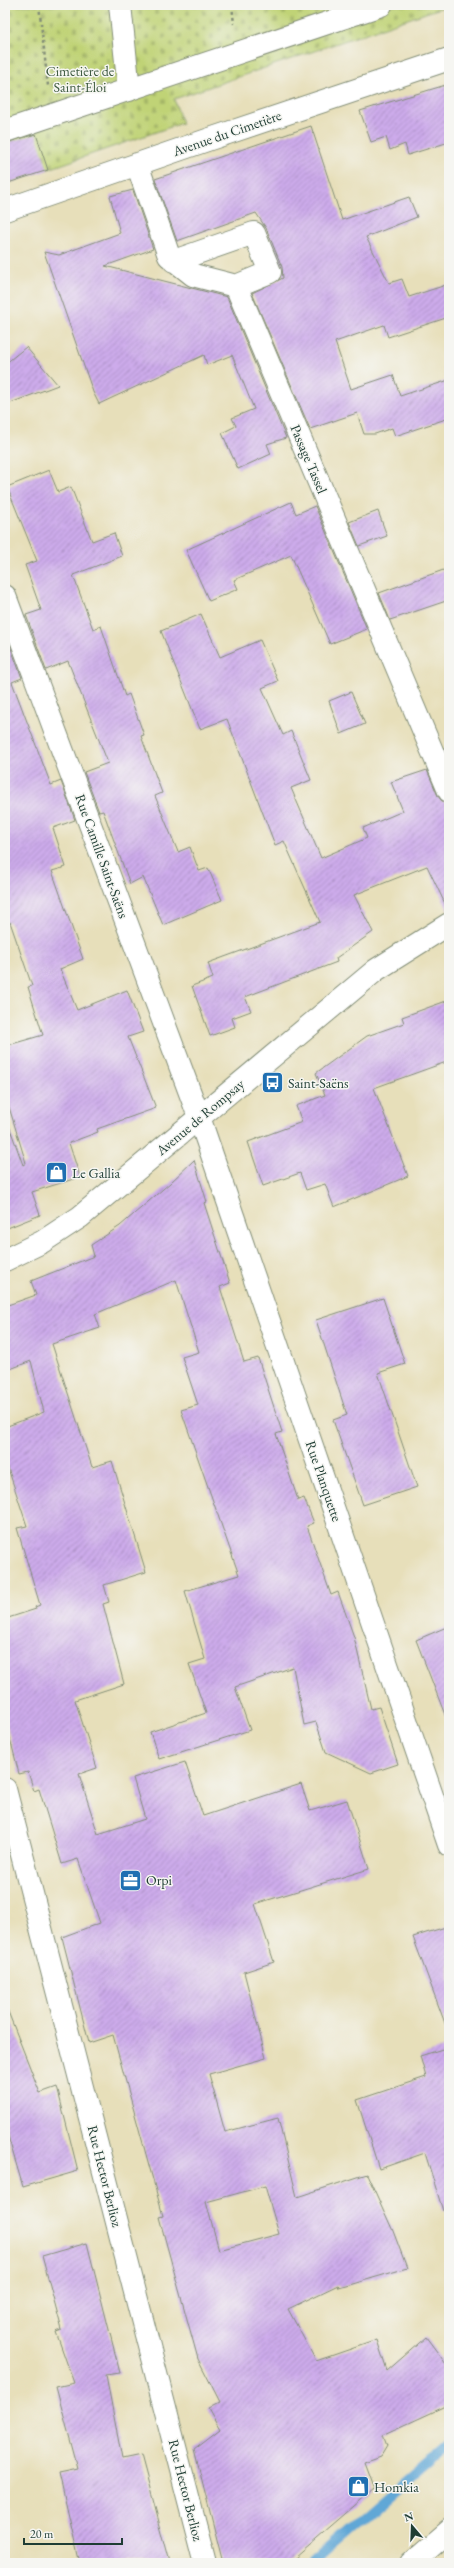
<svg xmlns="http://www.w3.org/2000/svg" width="454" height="2568" font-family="'EB Garamond',serif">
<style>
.cemetery{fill:url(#cemetery-stones);stroke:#708855}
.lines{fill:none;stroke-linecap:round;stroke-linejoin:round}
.stream{stroke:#60a7d6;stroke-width:10}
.building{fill:url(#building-hatch);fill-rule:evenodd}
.minor-casing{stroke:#838e77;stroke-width:24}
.path{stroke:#838e77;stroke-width:2.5;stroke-dasharray:3 3;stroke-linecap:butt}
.minor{stroke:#fff;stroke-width:22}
.labels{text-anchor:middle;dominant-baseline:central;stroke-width:3;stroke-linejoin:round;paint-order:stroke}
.park-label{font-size:14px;fill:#3f5b41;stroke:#f6f6f2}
.street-label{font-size:14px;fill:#1f3d34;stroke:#f6f6f2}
.poi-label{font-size:14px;fill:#1f3d34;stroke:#f6f6f2;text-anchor:start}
</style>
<defs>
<pattern id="cemetery-stones" width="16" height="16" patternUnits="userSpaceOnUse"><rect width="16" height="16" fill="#c0d376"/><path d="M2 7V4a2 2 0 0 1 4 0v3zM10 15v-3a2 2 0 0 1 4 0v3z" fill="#a5b667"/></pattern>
<pattern id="building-hatch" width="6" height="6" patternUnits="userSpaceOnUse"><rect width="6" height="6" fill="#cdabeb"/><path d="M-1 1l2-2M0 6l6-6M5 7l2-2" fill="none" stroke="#a68cbf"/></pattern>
</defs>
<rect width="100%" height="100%" fill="#f6f6f2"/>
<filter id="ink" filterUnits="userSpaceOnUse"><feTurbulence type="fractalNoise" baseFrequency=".025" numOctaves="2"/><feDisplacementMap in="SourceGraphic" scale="8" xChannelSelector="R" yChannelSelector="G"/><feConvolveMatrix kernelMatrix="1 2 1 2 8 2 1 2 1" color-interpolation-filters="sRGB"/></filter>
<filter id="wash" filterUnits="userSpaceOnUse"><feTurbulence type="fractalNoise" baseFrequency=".012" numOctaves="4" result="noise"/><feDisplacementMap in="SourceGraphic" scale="16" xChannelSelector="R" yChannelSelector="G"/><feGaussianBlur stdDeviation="0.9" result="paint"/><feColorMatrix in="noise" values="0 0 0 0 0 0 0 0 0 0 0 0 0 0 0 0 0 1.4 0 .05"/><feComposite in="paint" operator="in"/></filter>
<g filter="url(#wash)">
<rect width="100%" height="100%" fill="#e7dfba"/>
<path class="cemetery" d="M 5,5 L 449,5 L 174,99 L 182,123 L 5,184 Z"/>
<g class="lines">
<path class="stream" d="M 312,2563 L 449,2444"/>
</g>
<g id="blocks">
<path class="building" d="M 449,84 L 449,142 L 408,155 L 405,144 L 390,150 L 386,137 L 371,142 L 360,111 Z
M 311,126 L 342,220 L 409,197 L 417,217 L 366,237 L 389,283 L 402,279 L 409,297 L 449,284 L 449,317 L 388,337 L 384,325 L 335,342 L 351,389 L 393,375 L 400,396 L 449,380 L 449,418 L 395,436 L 392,428 L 375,434 L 364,434 L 357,413 L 310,429 L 252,293 L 283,278 L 282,267 L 266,228 L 256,213 L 177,241 L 155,179 Z
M 36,134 L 48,170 L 5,184 L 5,143 Z
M 133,190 L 153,249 L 105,266 L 227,297 L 286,438 L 267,444 L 271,454 L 238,469 L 222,433 L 236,426 L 232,418 L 254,409 L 232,355 L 207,365 L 204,355 L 99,404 L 93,392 L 44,252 L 59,255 L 120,233 L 110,196 Z
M 26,347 L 58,385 L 5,405 L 5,364 Z
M 49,470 L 58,492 L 71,487 L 92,541 L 114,533 L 122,556 L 73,575 L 93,629 L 101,626 L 125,696 L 129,694 L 144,735 L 141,736 L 162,793 L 155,796 L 178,852 L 190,847 L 199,871 L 208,868 L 222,900 L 163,925 L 143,877 L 130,884 L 103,811 L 99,812 L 84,772 L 108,763 L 68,661 L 46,670 L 26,615 L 41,610 L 25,565 L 37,561 L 7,487 Z
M 291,502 L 296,514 L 315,506 L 367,629 L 330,644 L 291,555 L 234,580 L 238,589 L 209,601 L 186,550 Z
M 378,511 L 387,536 L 359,546 L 349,522 Z
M 449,568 L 449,600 L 390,620 L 379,593 Z
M 201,614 L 220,657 L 260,640 L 278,681 L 262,688 L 283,735 L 291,731 L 311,780 L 291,788 L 321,858 L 367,838 L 363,828 L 403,811 L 391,782 L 427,770 L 438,796 L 442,801 L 449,803 L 449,912 L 427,866 L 354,895 L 373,932 L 336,958 L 337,962 L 245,997 L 251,1011 L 232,1018 L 235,1027 L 210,1036 L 192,986 L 213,978 L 208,963 L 320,922 L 284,841 L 275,845 L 227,719 L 200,729 L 161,631 Z
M 5,632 L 22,678 L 12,682 L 51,785 L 61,781 L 75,820 L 53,828 L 66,867 L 52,871 L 83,959 L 60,969 L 77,1010 L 127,990 L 143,1032 L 128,1037 L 156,1108 L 97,1129 L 98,1132 L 69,1143 L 80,1177 L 32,1192 L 40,1215 L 5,1229 L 5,1127 L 9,1126 L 23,1165 L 26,1163 L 5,1094 L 5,1046 L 43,1035 L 28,987 L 32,986 L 10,922 L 5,923 Z
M 351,692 L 365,724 L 341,734 L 329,701 Z
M 449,1000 L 449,1061 L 374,1088 L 408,1176 L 334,1207 L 325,1184 L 306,1190 L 300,1173 L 263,1186 L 248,1142 L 302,1122 L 296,1106 L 325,1095 L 316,1073 L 367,1036 L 404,1023 L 402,1017 Z
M 194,1160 L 207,1202 L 204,1203 L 230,1283 L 220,1287 L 244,1362 L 258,1358 L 282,1432 L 276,1434 L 298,1500 L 304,1498 L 314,1523 L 307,1526 L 331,1595 L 338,1592 L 354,1637 L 371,1709 L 379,1707 L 398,1764 L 371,1773 L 326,1752 L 316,1722 L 304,1725 L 293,1667 L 235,1687 L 250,1730 L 159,1759 L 150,1732 L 206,1713 L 189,1664 L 205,1659 L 185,1591 L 239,1575 L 181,1410 L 198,1405 L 182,1357 L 199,1352 L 176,1280 L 95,1314 L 100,1328 L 52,1344 L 92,1467 L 112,1461 L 146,1572 L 104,1585 L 109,1602 L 103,1604 L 124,1684 L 75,1700 L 97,1768 L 79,1774 L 98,1834 L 145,1819 L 133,1778 L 185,1762 L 203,1816 L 301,1784 L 310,1811 L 347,1800 L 369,1869 L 255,1904 L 274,1962 L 244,1972 L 266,2058 L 209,2074 L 225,2132 L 278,2118 L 297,2197 L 367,2174 L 393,2231 L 407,2268 L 339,2288 L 338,2285 L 288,2309 L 316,2361 L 377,2340 L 387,2371 L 426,2337 L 449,2368 L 449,2402 L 444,2407 L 383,2435 L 387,2446 L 381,2456 L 364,2462 L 374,2489 L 288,2563 L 223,2563 L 194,2449 L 220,2429 L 208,2408 L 220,2402 L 198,2359 L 159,2217 L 163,2216 L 113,2035 L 89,2043 L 62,1937 L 100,1923 L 78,1859 L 62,1864 L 39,1789 L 34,1791 L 28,1772 L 19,1774 L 5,1718 L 5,1619 L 36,1609 L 35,1607 L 40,1605 L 17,1528 L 27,1526 L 5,1459 L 5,1427 L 44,1412 L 31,1361 L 5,1371 L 5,1306 L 36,1295 L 31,1281 L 94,1256 L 91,1245 L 120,1226 L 170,1183 ZM 265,2186 L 279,2234 L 219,2250 L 206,2202 Z
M 383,1298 L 405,1364 L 378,1373 L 417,1487 L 363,1505 L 333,1420 L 347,1415 L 316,1320 Z
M 449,1626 L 449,1720 L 447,1720 L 416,1640 Z
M 449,1926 L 449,2025 L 446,2026 L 413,1937 Z
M 7,2009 L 40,2093 L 57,2087 L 78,2171 L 23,2187 L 5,2126 L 5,2010 Z
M 449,2047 L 449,2210 L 443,2211 L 425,2153 L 379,2169 L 357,2100 L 426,2077 L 420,2056 Z
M 87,2243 L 120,2373 L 106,2375 L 122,2459 L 141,2455 L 170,2563 L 80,2563 L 59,2473 L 78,2469 L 56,2387 L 74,2383 L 56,2332 L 62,2330 L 42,2256 Z"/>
</g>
</g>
<g filter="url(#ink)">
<use href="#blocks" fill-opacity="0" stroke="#838e77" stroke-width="1"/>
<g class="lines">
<defs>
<path id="minor" d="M 120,5 L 129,90
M 5,131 L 381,5
M 137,164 L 169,256 L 193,275 L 236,286 L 449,791
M 5,210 L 210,139 L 449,59
M 174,261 L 254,233 L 270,272 L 236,286
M 5,596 L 199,1117 L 449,1845
M 5,1260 L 42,1242 L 80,1217 L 376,970 L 449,924
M 5,1789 L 205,2563
M 411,2563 L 449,2530"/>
</defs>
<use href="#minor" class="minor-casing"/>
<path class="path" d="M 39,5 L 48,86
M 232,5 L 234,24"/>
<use href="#minor" class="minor"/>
</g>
</g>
<defs>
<symbol id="bus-square" viewBox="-11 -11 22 22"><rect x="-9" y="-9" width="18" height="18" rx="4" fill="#1f6fb2" stroke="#f6f6f2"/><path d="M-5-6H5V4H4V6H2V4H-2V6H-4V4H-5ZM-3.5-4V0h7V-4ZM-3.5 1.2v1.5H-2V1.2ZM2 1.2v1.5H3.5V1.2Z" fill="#fff"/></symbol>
<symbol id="shop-square" viewBox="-11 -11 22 22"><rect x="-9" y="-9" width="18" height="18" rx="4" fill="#1f6fb2" stroke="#f6f6f2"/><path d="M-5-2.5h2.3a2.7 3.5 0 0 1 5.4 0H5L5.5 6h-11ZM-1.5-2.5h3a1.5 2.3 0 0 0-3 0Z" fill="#fff"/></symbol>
<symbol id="office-square" viewBox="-11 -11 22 22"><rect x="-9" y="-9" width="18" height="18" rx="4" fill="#1f6fb2" stroke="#f6f6f2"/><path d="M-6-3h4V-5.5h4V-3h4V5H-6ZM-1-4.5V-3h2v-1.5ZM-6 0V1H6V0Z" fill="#fff"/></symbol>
</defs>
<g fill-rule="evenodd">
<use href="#bus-square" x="260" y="1070" width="25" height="25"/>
<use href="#shop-square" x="44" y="1160" width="25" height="25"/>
<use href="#office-square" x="118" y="1868" width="25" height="25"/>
<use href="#shop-square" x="346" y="2474" width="25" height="25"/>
</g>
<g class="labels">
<g class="park-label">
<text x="80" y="71">Cimetière de<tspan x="80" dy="16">Saint-Éloi</tspan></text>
</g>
<g class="street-label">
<text transform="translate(227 133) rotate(-19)">Avenue du Cimetière</text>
<text transform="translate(309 459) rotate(67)">Passage Tassel</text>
<text transform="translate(102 856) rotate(70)">Rue Camille Saint-Saëns</text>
<text transform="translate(200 1117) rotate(-40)">Avenue de Rompsay</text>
<text transform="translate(324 1481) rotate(71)">Rue Planquette</text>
<text transform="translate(105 2176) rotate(76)">Rue Hector Berlioz</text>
<text transform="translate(186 2490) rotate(76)">Rue Hector Berlioz</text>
</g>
<g class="poi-label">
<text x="288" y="1083">Saint-Saëns</text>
<text x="72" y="1173">Le Gallia</text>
<text x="146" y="1880">Orpi</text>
<text x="374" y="2487">Homkia</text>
</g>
</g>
<rect width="454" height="2568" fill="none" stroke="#f6f6f2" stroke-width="20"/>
<g transform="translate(412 2526) rotate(341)" stroke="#f6f6f2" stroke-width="3" paint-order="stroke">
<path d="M0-3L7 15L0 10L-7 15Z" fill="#1f3d34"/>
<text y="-6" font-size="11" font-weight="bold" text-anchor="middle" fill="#1f3d34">N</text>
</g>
<path d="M24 2538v6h98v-6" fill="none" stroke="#1f3d34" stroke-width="2"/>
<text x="30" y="2538" font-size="12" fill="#1f3d34" stroke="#f6f6f2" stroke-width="3" paint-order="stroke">20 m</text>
</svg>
